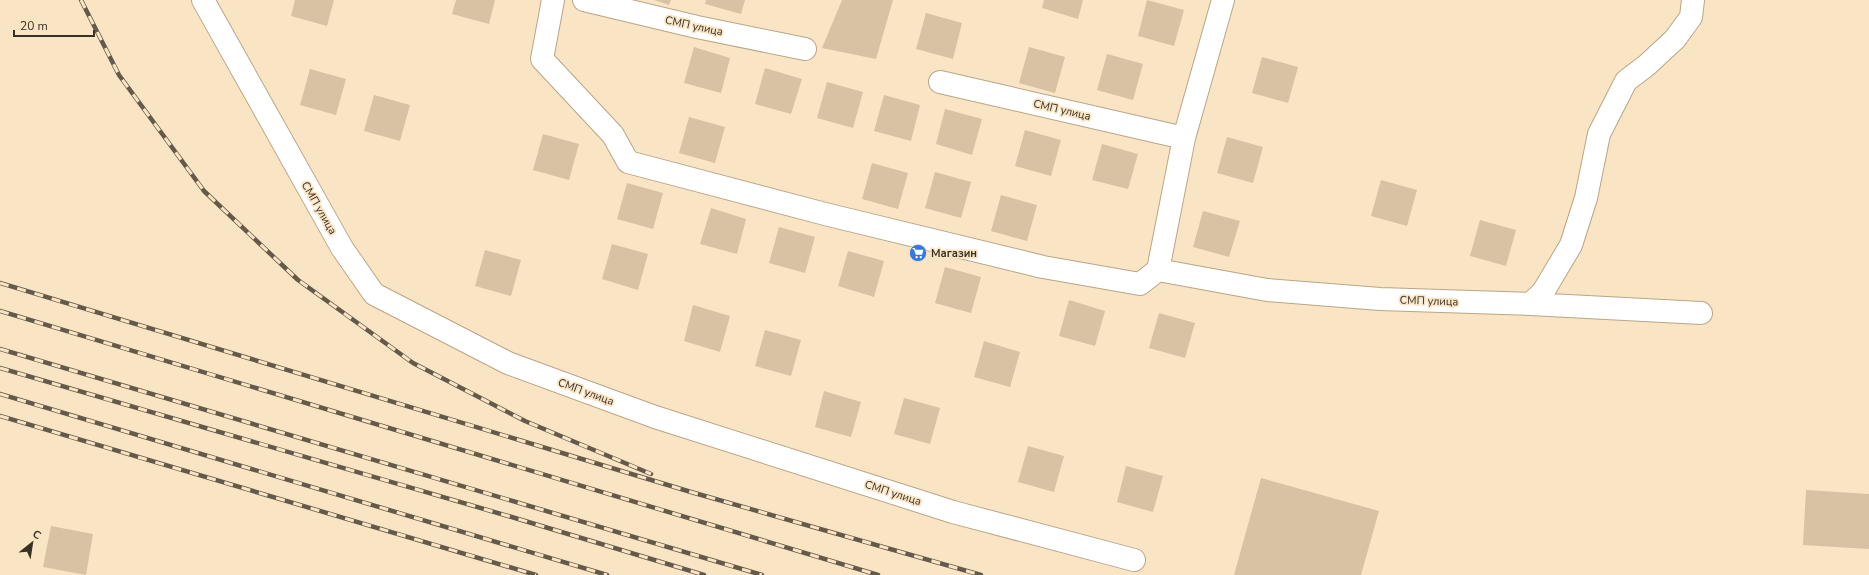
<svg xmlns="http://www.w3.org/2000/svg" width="1869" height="575" font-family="'Nunito Sans',sans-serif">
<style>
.building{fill:#d7c3a3}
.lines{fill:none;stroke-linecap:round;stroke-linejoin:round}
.minor-casing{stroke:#b9a687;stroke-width:24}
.minor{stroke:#fff;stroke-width:22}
.rail-casing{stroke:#655a49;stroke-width:4.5}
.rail{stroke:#f9e4c4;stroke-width:3;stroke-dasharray:9;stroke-linecap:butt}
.labels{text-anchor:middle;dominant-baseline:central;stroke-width:3.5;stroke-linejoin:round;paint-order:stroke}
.street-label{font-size:11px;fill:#393124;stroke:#f9e4c4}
.poi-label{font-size:11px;font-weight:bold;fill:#393124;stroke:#f9e4c4;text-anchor:start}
</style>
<rect width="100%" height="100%" fill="#f9e4c4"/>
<path class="building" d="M 295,0 L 334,0 L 327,26 L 291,16 Z
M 456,0 L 495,0 L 489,24 L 452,14 Z
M 654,0 L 671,0 L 669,5 Z
M 706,0 L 745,0 L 741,14 L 705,4 Z
M 842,0 L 893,0 L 876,59 L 822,48 Z
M 1044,0 L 1083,0 L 1078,19 L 1042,8 Z
M 1147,0 L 1184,10 L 1174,46 L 1138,36 Z
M 926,13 L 962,23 L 953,59 L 916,49 Z
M 694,47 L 730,58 L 721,93 L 684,83 Z
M 1029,47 L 1065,57 L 1055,93 L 1019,83 Z
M 1107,54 L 1143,64 L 1133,100 L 1097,90 Z
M 1262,57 L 1298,67 L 1288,103 L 1252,93 Z
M 765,68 L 802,79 L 791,114 L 755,104 Z
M 310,69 L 346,79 L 336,115 L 300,105 Z
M 827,82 L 863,92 L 853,128 L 817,118 Z
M 374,95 L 410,105 L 400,141 L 364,131 Z
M 884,95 L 920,105 L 911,141 L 874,131 Z
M 945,109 L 982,119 L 972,155 L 936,144 Z
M 689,117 L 725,127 L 715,163 L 679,153 Z
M 1025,130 L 1061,140 L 1051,176 L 1015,166 Z
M 543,134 L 579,144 L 569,180 L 533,170 Z
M 1227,137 L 1263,147 L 1253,183 L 1217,173 Z
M 1102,144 L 1138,154 L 1128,189 L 1092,180 Z
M 872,163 L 908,173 L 898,209 L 862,199 Z
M 935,172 L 971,182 L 961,218 L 925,208 Z
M 1381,180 L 1417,190 L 1407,226 L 1371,216 Z
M 627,183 L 663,193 L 653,229 L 617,219 Z
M 1001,195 L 1037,205 L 1027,241 L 991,231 Z
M 711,208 L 746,219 L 737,254 L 700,244 Z
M 1203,211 L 1240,221 L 1229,257 L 1193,247 Z
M 1480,220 L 1516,230 L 1506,266 L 1470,256 Z
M 779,227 L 815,237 L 805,273 L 769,263 Z
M 612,244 L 648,254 L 638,290 L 602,279 Z
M 485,250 L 521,260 L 511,296 L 475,286 Z
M 848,251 L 884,261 L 874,297 L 838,286 Z
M 945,267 L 981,277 L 971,313 L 935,303 Z
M 1069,300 L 1105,311 L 1095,346 L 1059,336 Z
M 693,305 L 730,316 L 720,352 L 684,341 Z
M 1159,313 L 1195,323 L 1185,358 L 1149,348 Z
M 765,330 L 801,340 L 791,376 L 755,366 Z
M 984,341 L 1020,352 L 1010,387 L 974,377 Z
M 824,391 L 861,402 L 851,437 L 815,427 Z
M 904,398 L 940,408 L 930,444 L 894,434 Z
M 1028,446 L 1064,456 L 1054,492 L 1018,482 Z
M 1126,466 L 1163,476 L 1153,512 L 1117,502 Z
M 1261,478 L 1379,511 L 1361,575 L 1234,575 Z
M 1806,490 L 1869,494 L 1869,549 L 1803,545 Z
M 51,526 L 93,534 L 86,575 L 43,567 Z"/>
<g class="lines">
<defs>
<path id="minor" d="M 203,0 L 342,248 L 374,294 L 508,363 L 655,417 L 953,512 L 1134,560
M 553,0 L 542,59 L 613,135 L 628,162 L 829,215 L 1043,267 L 1140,284 L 1158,270 L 1184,138 L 1223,0
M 584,0 L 697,27 L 805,49
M 940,82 L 1184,138
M 1158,270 L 1267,290 L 1380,299 L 1530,304 L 1701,313
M 1530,304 L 1543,292 L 1571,245 L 1586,198 L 1599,134 L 1626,81 L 1647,65 L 1675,39 L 1691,17 L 1693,0"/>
</defs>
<use href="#minor" class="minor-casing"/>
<use href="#minor" class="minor"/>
<defs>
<path id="rail" d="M 81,0 L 119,75 L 204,191 L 298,280 L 413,363 L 525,421 L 651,474
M 0,283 L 691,492 L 981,575
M 0,311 L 878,575
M 0,349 L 762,575
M 0,368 L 515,518 L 704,575
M 0,394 L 607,575
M 0,416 L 536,575"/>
</defs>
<use href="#rail" class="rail-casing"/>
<use href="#rail" class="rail"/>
</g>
<defs>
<symbol id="supermarket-disc" viewBox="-11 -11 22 22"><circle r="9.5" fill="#3279e6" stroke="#f9e4c4"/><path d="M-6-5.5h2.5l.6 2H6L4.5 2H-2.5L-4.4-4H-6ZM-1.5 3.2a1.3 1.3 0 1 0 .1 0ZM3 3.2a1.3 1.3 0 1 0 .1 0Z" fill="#fff"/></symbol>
</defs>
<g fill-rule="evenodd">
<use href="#supermarket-disc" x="908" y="243" width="20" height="20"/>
</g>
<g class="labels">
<g class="street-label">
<text transform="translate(694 26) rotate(12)">СМП улица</text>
<text transform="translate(1062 110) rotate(13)">СМП улица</text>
<text transform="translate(319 208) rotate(60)">СМП улица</text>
<text transform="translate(1429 301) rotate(2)">СМП улица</text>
<text transform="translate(586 392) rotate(20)">СМП улица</text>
<text transform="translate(893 493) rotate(18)">СМП улица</text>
</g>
<g class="poi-label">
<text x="931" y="253">Магазин</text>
</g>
</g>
<g transform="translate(32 543) rotate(30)" stroke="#f9e4c4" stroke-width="3" paint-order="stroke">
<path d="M0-3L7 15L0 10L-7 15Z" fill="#393124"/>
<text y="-6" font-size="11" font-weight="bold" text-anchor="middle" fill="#393124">С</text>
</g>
<path d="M14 30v6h80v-6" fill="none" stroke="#393124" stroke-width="2"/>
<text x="20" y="30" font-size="12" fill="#393124" stroke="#f9e4c4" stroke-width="3" paint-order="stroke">20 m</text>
</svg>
